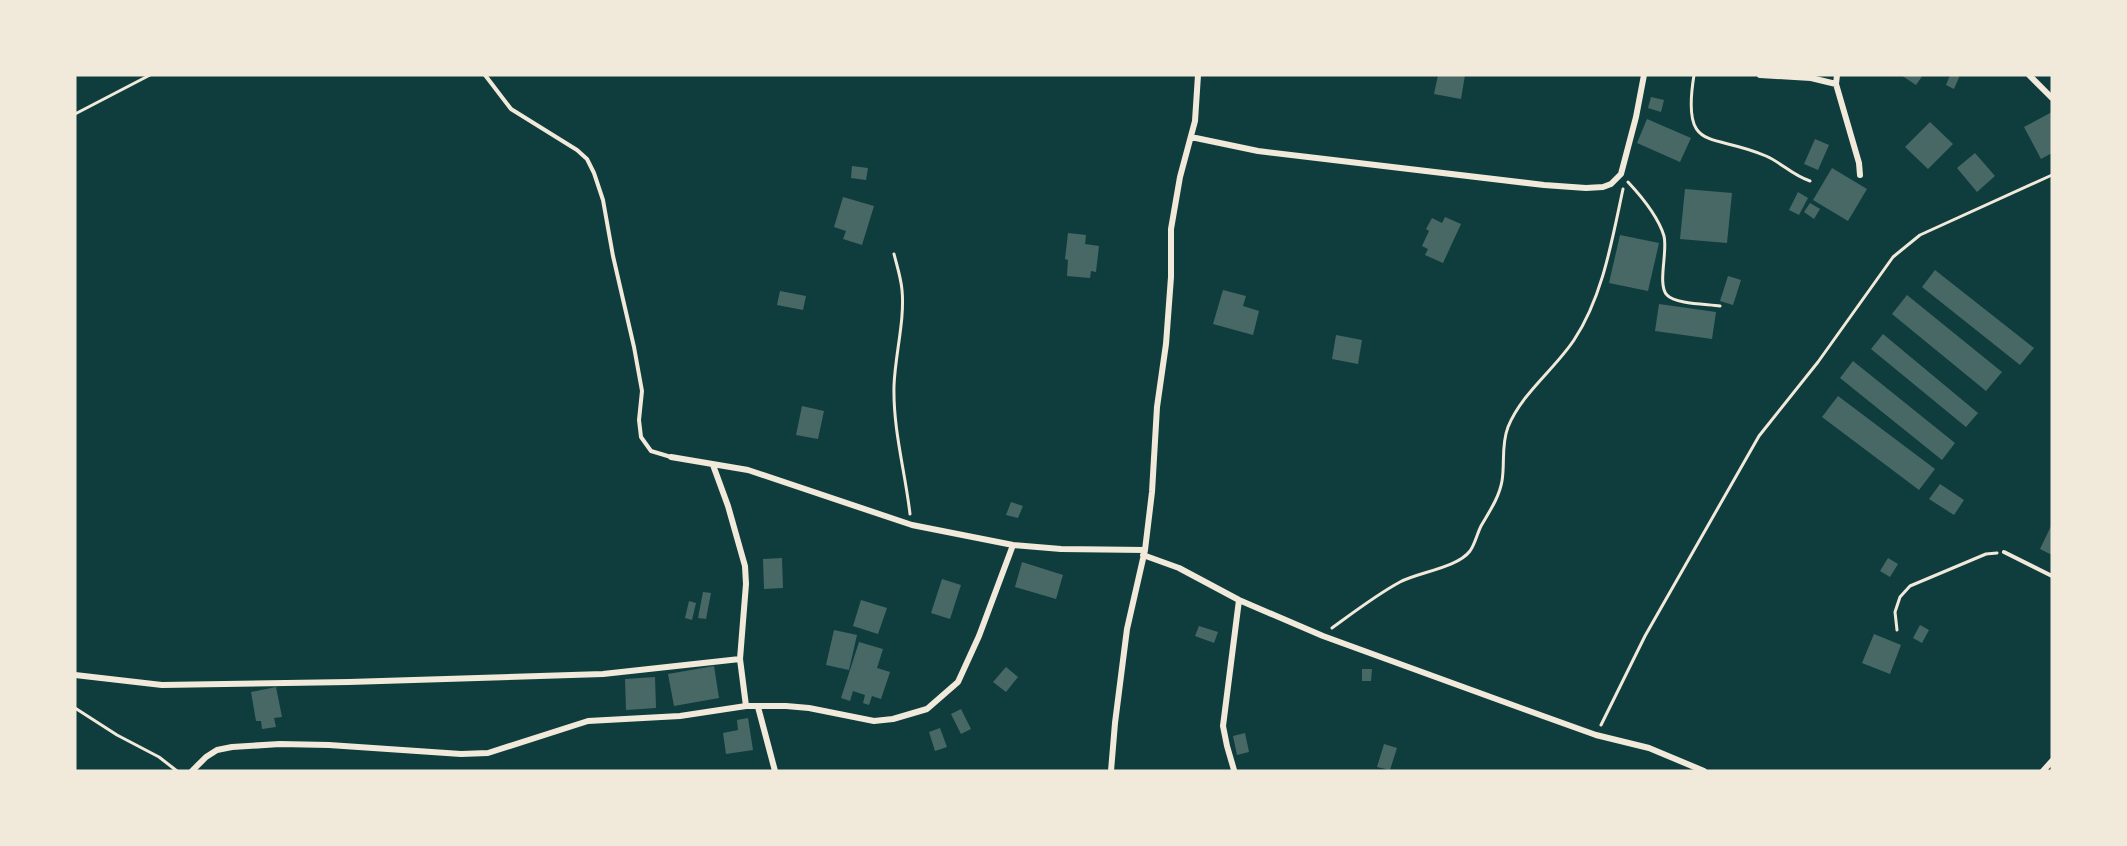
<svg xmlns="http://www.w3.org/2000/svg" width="2127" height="846" font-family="'Nunito Sans',sans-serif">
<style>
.building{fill:#486865}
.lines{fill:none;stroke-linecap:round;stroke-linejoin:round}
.path{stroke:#f1e9da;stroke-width:3}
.service{stroke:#f1e9da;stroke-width:4}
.minor{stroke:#f1e9da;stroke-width:6}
</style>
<rect width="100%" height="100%" fill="#0f3d3e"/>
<path class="building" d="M 1438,75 L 1465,75 L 1461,99 L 1434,94 Z
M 1901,75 L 1923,75 L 1916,85 Z
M 1950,75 L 1960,75 L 1954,89 L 1946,85 Z
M 1651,97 L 1664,100 L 1661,112 L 1648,108 Z
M 2052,112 L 2052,153 L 2041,159 L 2024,127 Z
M 1647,119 L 1691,138 L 1680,162 L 1637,143 Z
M 1930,122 L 1953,144 L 1928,169 L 1905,147 Z
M 1815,139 L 1829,145 L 1818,170 L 1804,164 Z
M 1975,153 L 1995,176 L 1977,192 L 1957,168 Z
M 852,166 L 868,168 L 866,180 L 851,178 Z
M 1832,168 L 1867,189 L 1848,221 L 1813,200 Z
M 1685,189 L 1732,193 L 1727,243 L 1680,239 Z
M 1798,192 L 1808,198 L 1799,215 L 1789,210 Z
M 843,197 L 874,206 L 862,245 L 843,239 L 846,231 L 834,227 Z
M 1810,203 L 1820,209 L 1814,219 L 1804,212 Z
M 1445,217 L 1461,224 L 1443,263 L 1425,255 L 1428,249 L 1422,246 L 1429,231 L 1426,229 L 1432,218 L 1442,223 Z
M 1068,233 L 1086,235 L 1085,244 L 1099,246 L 1096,272 L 1091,271 L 1090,278 L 1067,276 L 1068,260 L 1065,259 Z
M 1620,235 L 1659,243 L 1648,291 L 1609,283 Z
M 1935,270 L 2034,348 L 2020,365 L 1922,287 Z
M 1728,276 L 1741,280 L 1733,305 L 1720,301 Z
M 1223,290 L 1246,296 L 1243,306 L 1259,311 L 1253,335 L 1213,324 Z
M 780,291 L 806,296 L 803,310 L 777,305 Z
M 1907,295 L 2002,372 L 1986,391 L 1892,314 Z
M 1659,304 L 1716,312 L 1712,339 L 1655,331 Z
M 1883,334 L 1978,413 L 1966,427 L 1871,349 Z
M 1336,335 L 1362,340 L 1358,364 L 1332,359 Z
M 1853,361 L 1955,443 L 1942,460 L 1840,378 Z
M 1838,396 L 1935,469 L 1919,490 L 1822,417 Z
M 802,406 L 824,411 L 818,439 L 796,435 Z
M 1940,484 L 1964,500 L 1954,515 L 1929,499 Z
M 1011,502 L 1023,506 L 1018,518 L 1006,515 Z
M 2052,524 L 2052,555 L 2040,549 Z
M 782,558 L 783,588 L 764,589 L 763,559 Z
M 1888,558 L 1898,564 L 1890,577 L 1880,571 Z
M 1022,562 L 1063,575 L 1056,599 L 1015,587 Z
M 942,579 L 961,585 L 950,619 L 931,613 Z
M 703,592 L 711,593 L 706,619 L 698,618 Z
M 861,600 L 887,608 L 878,634 L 853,626 Z
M 689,601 L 696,603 L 692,620 L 685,618 Z
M 1920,625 L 1929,630 L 1922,643 L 1913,638 Z
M 1199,626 L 1218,632 L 1214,643 L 1195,636 Z
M 834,630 L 857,635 L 849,670 L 826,665 Z
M 1874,634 L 1901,645 L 1890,674 L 1862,663 Z
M 859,642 L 883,649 L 877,668 L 890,672 L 881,699 L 872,696 L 869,705 L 863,703 L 865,695 L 853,691 L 850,701 L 841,698 Z
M 714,666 L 719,698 L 674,706 L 668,674 Z
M 1006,667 L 1018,677 L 1006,692 L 993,682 Z
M 1362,669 L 1372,669 L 1371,681 L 1362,681 Z
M 655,677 L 656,708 L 626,710 L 625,679 Z
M 276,687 L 282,717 L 274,718 L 276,727 L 262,729 L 261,721 L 256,721 L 251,692 Z
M 961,709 L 971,729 L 961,734 L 951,714 Z
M 748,718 L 753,750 L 726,754 L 723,733 L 738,730 L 737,720 Z
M 940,728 L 947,747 L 935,751 L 929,732 Z
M 1245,733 L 1249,752 L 1237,755 L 1233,736 Z
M 1384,744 L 1397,748 L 1390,770 L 1377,767 Z"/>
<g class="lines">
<path class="path" d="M 1694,75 C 1681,155 1712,132 1766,156 C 1782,163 1792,175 1810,181
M 75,114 L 150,75
M 1628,182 C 1642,197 1658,216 1664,236 C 1668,251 1657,285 1667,295 C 1675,304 1707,304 1720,306
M 894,254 C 897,266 901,278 902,290 C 905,320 895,355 894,386 C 893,430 905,471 910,514
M 1332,628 C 1354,612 1376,595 1400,582 C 1419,572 1457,568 1470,551 C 1475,544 1477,534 1481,526 C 1489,512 1499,498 1502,481 C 1505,463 1501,445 1508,427 C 1522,393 1554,370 1574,340 C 1603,296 1612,240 1623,189
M 1897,630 L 1895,612 L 1900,597 L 1910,586 L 1986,554 L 1997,553
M 75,708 L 117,735 L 159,757 L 177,771
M 1601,725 L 1645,636 L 1759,436 L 1818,362 L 1893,257 L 1920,235 L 2052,175"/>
<path class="service" d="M 485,75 L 511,109 L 577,150 L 587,159 L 594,173 L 603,200 L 613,256 L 634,347 L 642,391 L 639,420 L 641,437 L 651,451 L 671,457
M 2004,552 L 2052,576"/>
<path class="minor" d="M 1760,75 L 1811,78 L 1836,84
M 1837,75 L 1836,84 L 1859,163 L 1860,175
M 2029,75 L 2052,98
M 1191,137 L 1258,151 L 1544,185 L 1586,188 L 1603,187 L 1611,184 L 1621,174 L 1636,117 L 1644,75
M 671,457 L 748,470 L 912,525 L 1013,545 L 1061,549 L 1145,550
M 713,465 L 728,506 L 745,566 L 746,584 L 740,659 L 746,706
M 1143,555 L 1179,568 L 1239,600 L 1323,636 L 1543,716 L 1596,735 L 1649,748 L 1704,771
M 75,675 L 162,685 L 349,682 L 603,674 L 740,659
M 758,707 L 775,771
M 1234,770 L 1227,746 L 1223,726 L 1239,600
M 192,771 L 206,757 L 217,750 L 232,747 L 280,744 L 329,745 L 461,754 L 488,753 L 588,721 L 680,716 L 746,706 L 786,706 L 809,708 L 874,721 L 893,719 L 927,709 L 958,682 L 979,636 L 1013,545
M 1111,771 L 1115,723 L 1127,629 L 1145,550 L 1152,492 L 1157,407 L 1166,344 L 1171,277 L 1171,229 L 1180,177 L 1195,121 L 1198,75
M 2043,771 L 2052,761"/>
</g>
<rect width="2127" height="846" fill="none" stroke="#f1e9da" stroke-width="153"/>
</svg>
